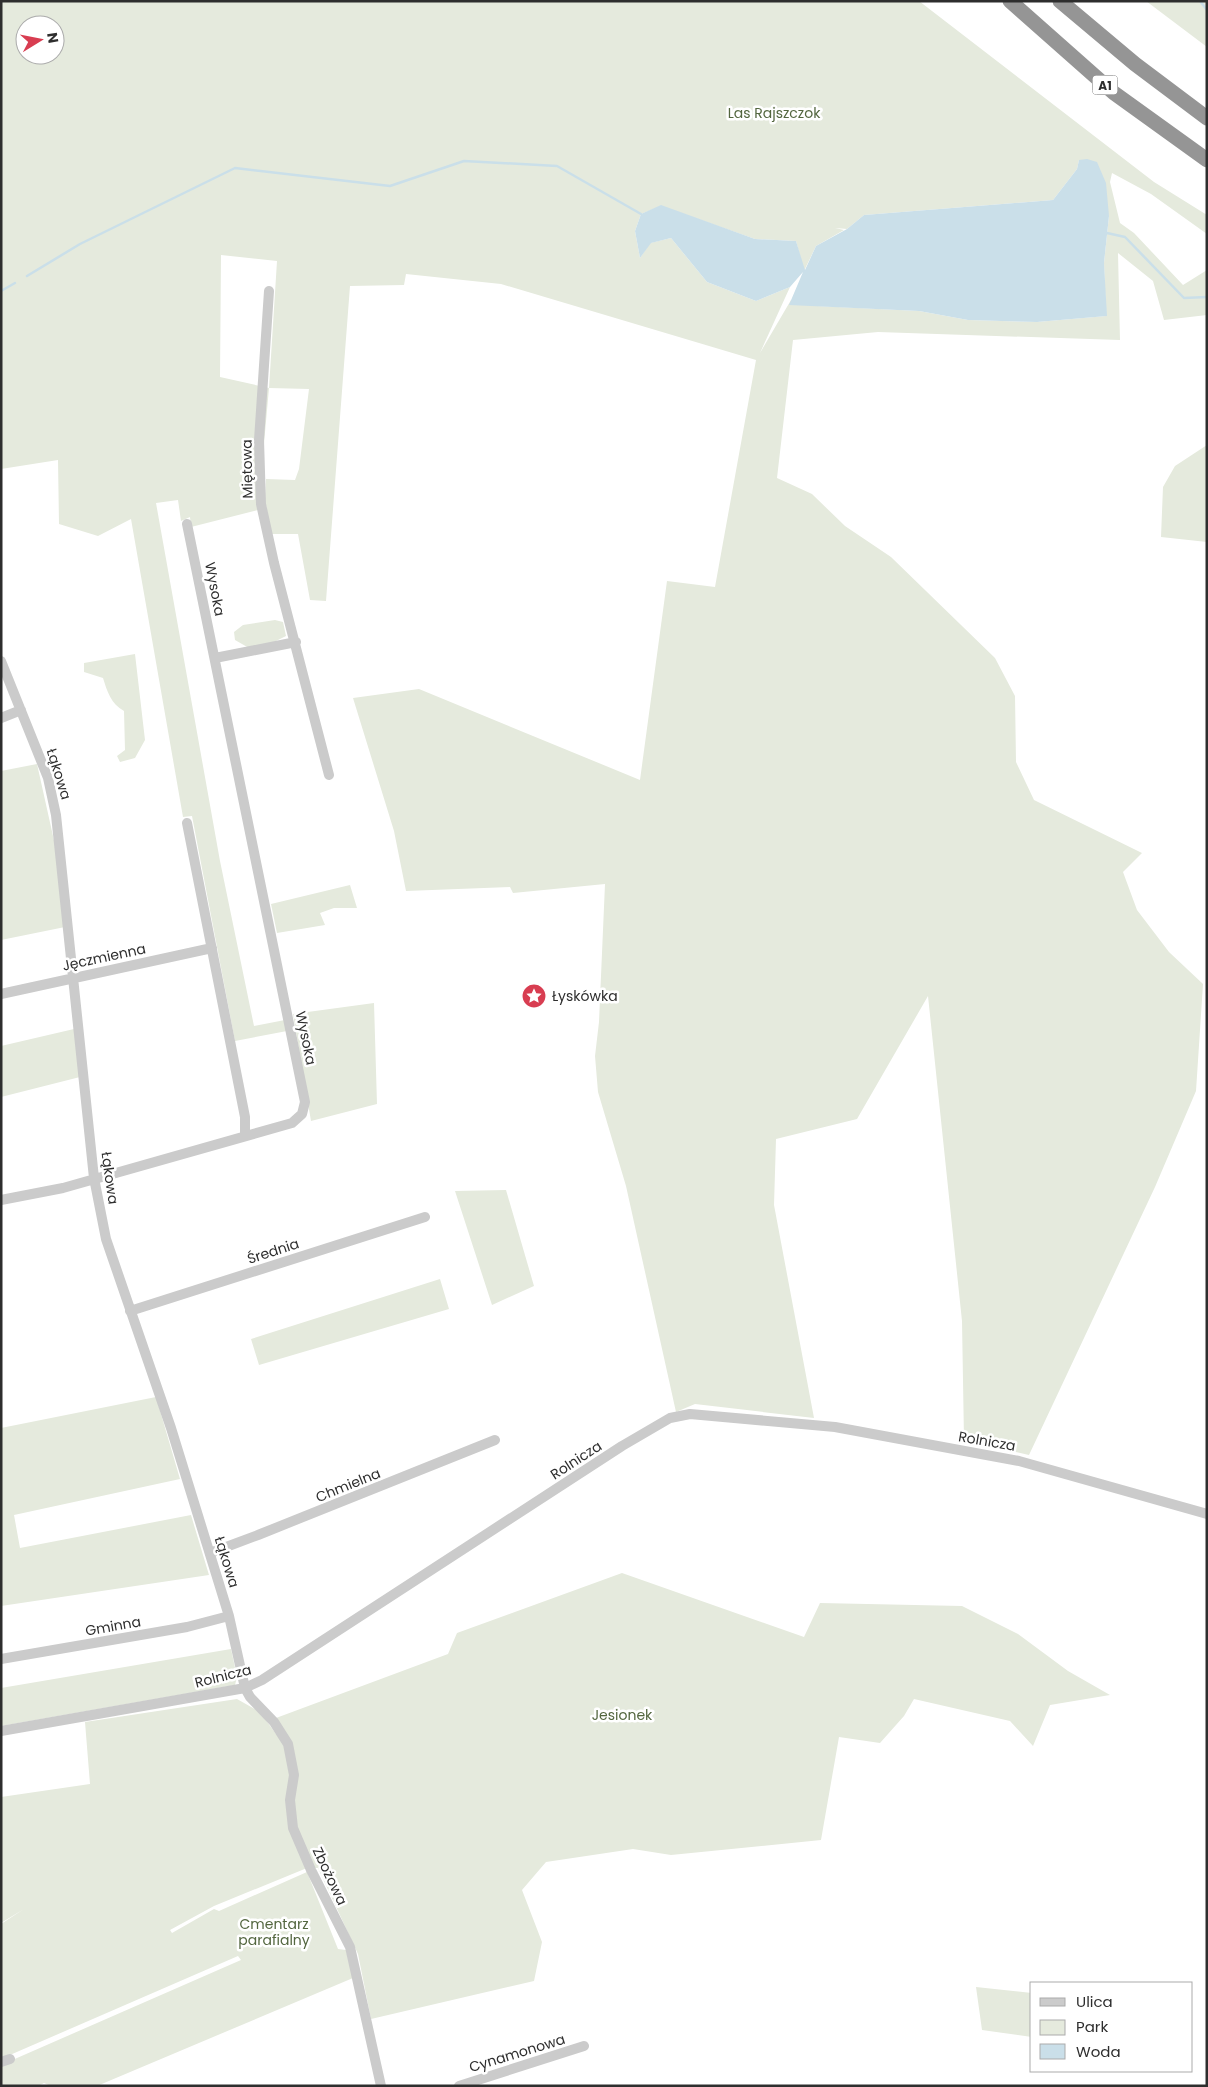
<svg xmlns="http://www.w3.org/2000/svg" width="1208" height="2087" font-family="Poppins,sans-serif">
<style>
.green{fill:#e5eadd;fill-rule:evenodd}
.water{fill:#cadfe9}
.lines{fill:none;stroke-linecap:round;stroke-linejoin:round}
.stream{stroke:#cadfe9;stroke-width:2.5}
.minor{stroke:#cbcbcb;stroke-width:10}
.highway{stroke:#959595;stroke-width:15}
.labels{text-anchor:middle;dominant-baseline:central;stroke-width:5;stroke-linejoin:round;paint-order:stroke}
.shield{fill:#fff;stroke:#6d6d6d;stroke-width:1}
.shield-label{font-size:12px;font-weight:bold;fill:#2e2e2e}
.park-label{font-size:14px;fill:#53663f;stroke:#fff}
.street-label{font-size:14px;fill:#2e2e2e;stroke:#fff}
.poi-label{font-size:14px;fill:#2e2e2e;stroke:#fff;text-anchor:start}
</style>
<rect width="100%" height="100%" fill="#fff"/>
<path class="green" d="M 1,1 L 919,1 L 1154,182 L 1207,215 L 1207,234 L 1151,194 L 1112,173 L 1110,182 L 1120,223 L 1134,233 L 1183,285 L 1207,270 L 1207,315 L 1164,320 L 1153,281 L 1118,253 L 1120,340 L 878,332 L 793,340 L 777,478 L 812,494 L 845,526 L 891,557 L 995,658 L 1015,696 L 1016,762 L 1034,800 L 1142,853 L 1123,872 L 1137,910 L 1169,952 L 1203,984 L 1196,1091 L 1155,1187 L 1029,1455 L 964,1440 L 962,1321 L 928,996 L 857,1119 L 776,1139 L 774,1205 L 814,1418 L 695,1404 L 676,1412 L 626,1186 L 598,1092 L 595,1056 L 599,1022 L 605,884 L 513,893 L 510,887 L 406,891 L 394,831 L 353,698 L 419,689 L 640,780 L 667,581 L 715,587 L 756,360 L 501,284 L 406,274 L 404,285 L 350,286 L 326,601 L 310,600 L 298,534 L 271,534 L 265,499 L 266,479 L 295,480 L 299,469 L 309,389 L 269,388 L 258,510 L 191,527 L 190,517 L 181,521 L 178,500 L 156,503 L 220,861 L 254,1026 L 285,1020 L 287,1031 L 235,1041 L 192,816 L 183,817 L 131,519 L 98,536 L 59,524 L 58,460 L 1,469 ZM 25,25 L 55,25 L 55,55 L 25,55 ZM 1079,160 L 1109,216 L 1104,263 L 1106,316 L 1037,322 L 968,320 L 919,311 L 817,306 L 791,300 L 760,353 L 790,287 L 756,301 L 707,282 L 671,238 L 650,243 L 640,258 L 635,231 L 641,214 L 661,206 L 755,239 L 796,241 L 804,271 L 816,246 L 844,230 L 835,228 L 847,229 L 864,215 L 1053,200 L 1077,169 ZM 221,255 L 277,261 L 269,388 L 220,377 Z
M 1146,1 L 1207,1 L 1207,47 Z
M 1207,445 L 1207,542 L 1161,537 L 1163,487 L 1175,466 Z
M 275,620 L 283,622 L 286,636 L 274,642 L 249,648 L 235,640 L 234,632 L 243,625 Z
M 135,654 L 145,740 L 135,758 L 120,762 L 117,756 L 125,750 L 124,711 C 111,704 107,691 103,678 L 84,672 L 84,663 Z
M 37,764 L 57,854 L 65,927 L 1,940 L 1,771 Z
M 350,885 L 357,908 L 334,908 L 320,913 L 325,925 L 277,933 L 271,904 Z
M 374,1003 L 377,1104 L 311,1121 L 293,1014 Z
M 74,1029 L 80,1077 L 1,1097 L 1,1046 Z
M 506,1190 L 534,1286 L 492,1305 L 455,1191 Z
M 440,1279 L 449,1309 L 259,1365 L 251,1339 Z
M 156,1397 L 180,1479 L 14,1515 L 20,1548 L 191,1515 L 209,1575 L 1,1606 L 1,1428 Z
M 622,1573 L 804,1637 L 820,1603 L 962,1606 L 1018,1634 L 1068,1671 L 1110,1695 L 1050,1705 L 1033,1746 L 1010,1721 L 914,1699 L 904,1716 L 880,1743 L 839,1737 L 821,1840 L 671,1855 L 633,1849 L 546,1862 L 522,1890 L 542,1942 L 534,1981 L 371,2019 L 358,1954 L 318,1868 L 307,1868 L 214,1906 L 170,1930 L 172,1933 L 214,1909 L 219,1911 L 307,1872 L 338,1949 L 346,1950 L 353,1978 L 97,2086 L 51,2086 L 44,2083 L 38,2086 L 1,2086 L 1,2065 L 241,1960 L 238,1956 L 3,2058 L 1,2054 L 1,1924 L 24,1909 L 1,1923 L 1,1797 L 90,1784 L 85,1722 L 237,1699 L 260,1712 L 276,1734 L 276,1718 L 448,1654 L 457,1633 Z
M 231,1649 L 237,1677 L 235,1685 L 1,1726 L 1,1688 Z
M 976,1987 L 1032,1993 L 1032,2037 L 982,2030 Z"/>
<path class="water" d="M 1087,159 L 1097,162 L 1106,183 L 1109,216 L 1104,263 L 1107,316 L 1037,322 L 968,320 L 919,311 L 789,305 L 803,272 L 790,287 L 756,301 L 707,282 L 671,238 L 651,243 L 640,258 L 635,231 L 641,214 L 661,205 L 755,239 L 796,241 L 805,270 L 816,246 L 847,229 L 864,215 L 1053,200 L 1077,169 L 1079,160 Z"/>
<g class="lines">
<path class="stream" d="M 1200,1 L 1207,10
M 1107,233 L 1125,237 L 1184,298 L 1207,297
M 27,276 L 80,244 L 235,168 L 390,186 L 464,161 L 557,166 L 641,214
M 1,291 L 15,283"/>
<path class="minor" d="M 269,291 L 259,440 L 261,504 L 274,563 L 329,775
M 215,658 L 296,642
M 1,661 L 48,778 L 56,815 L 94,1178 L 106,1239 L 171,1428 L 229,1616 L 245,1688 L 250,1697 L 274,1722 L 288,1744 L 294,1775 L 290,1800 L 293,1828 L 311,1870 L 350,1947 L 381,2086
M 1,718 L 21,710
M 187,823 L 245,1117 L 245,1136
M 1,994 L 212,948
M 1,1200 L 63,1188 L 292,1123 L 302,1114 L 305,1102 L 187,524
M 130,1311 L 425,1217
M 210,1553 L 258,1535 L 495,1440
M 1,1659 L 187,1627 L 229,1616
M 1,1731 L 245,1688 L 262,1680 L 622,1446 L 670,1418 L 690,1414 L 835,1427 L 1019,1461 L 1207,1514
M 1,2062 L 10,2059
M 459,2086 L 584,2046"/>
<path class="highway" d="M 1010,1 L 1114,93 L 1207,160
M 1060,1 L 1135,64 L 1207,118"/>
</g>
<defs>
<symbol id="sight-disc" viewBox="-11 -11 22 22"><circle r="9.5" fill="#d83d51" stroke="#fff"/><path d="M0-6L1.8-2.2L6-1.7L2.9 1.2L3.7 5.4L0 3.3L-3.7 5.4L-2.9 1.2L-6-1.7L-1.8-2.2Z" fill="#fff"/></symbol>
</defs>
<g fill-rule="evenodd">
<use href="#sight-disc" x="520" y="982" width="28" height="28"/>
</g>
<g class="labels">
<rect class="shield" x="1092.5" y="75.5" width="25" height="19" rx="4"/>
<g class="shield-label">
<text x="1105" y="85">A1</text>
</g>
<g class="park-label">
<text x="774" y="113">Las Rajszczok</text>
<text x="622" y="1715">Jesionek</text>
<text x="274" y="1924">Cmentarz<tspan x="274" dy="16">parafialny</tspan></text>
</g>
<g class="street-label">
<text transform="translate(247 469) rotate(-91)">Miętowa</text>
<text transform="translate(215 589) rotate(79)">Wysoka</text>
<text transform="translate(59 774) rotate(73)">Łąkowa</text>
<text transform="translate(104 957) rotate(-12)">Jęczmienna</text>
<text transform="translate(306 1038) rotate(78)">Wysoka</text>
<text transform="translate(110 1178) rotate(82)">Łąkowa</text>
<text transform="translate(273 1251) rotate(-18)">Średnia</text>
<text transform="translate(987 1441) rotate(10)">Rolnicza</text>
<text transform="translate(576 1460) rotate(-33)">Rolnicza</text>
<text transform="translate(348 1485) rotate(-22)">Chmielna</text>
<text transform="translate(227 1562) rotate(73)">Łąkowa</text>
<text transform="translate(113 1626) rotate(-10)">Gminna</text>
<text transform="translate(223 1676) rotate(-14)">Rolnicza</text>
<text transform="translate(330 1876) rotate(65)">Zbożowa</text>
<text transform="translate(517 2053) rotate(-17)">Cynamonowa</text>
</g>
<g class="poi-label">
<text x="552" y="996">Łyskówka</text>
</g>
</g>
<rect width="1208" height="2087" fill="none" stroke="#2e2e2e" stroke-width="5"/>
<rect x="1030" y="1982" width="162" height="90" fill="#ffffff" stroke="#ababab"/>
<rect x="1040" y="1998" width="25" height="8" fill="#cbcbcb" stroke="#ababab"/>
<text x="1076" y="2007" font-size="15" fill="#2e2e2e">Ulica</text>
<rect x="1040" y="2020" width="25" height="15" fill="#e5eadd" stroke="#ababab"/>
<text x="1076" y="2032" font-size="15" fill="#2e2e2e">Park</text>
<rect x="1040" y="2044" width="25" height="15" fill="#cadfe9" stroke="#ababab"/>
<text x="1076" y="2057" font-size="15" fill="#2e2e2e">Woda</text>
<g transform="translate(40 40) rotate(80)"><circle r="24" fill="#ffffff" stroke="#ababab"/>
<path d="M0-4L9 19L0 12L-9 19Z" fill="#d83d51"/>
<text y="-8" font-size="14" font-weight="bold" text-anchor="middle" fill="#2e2e2e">N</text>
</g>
</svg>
